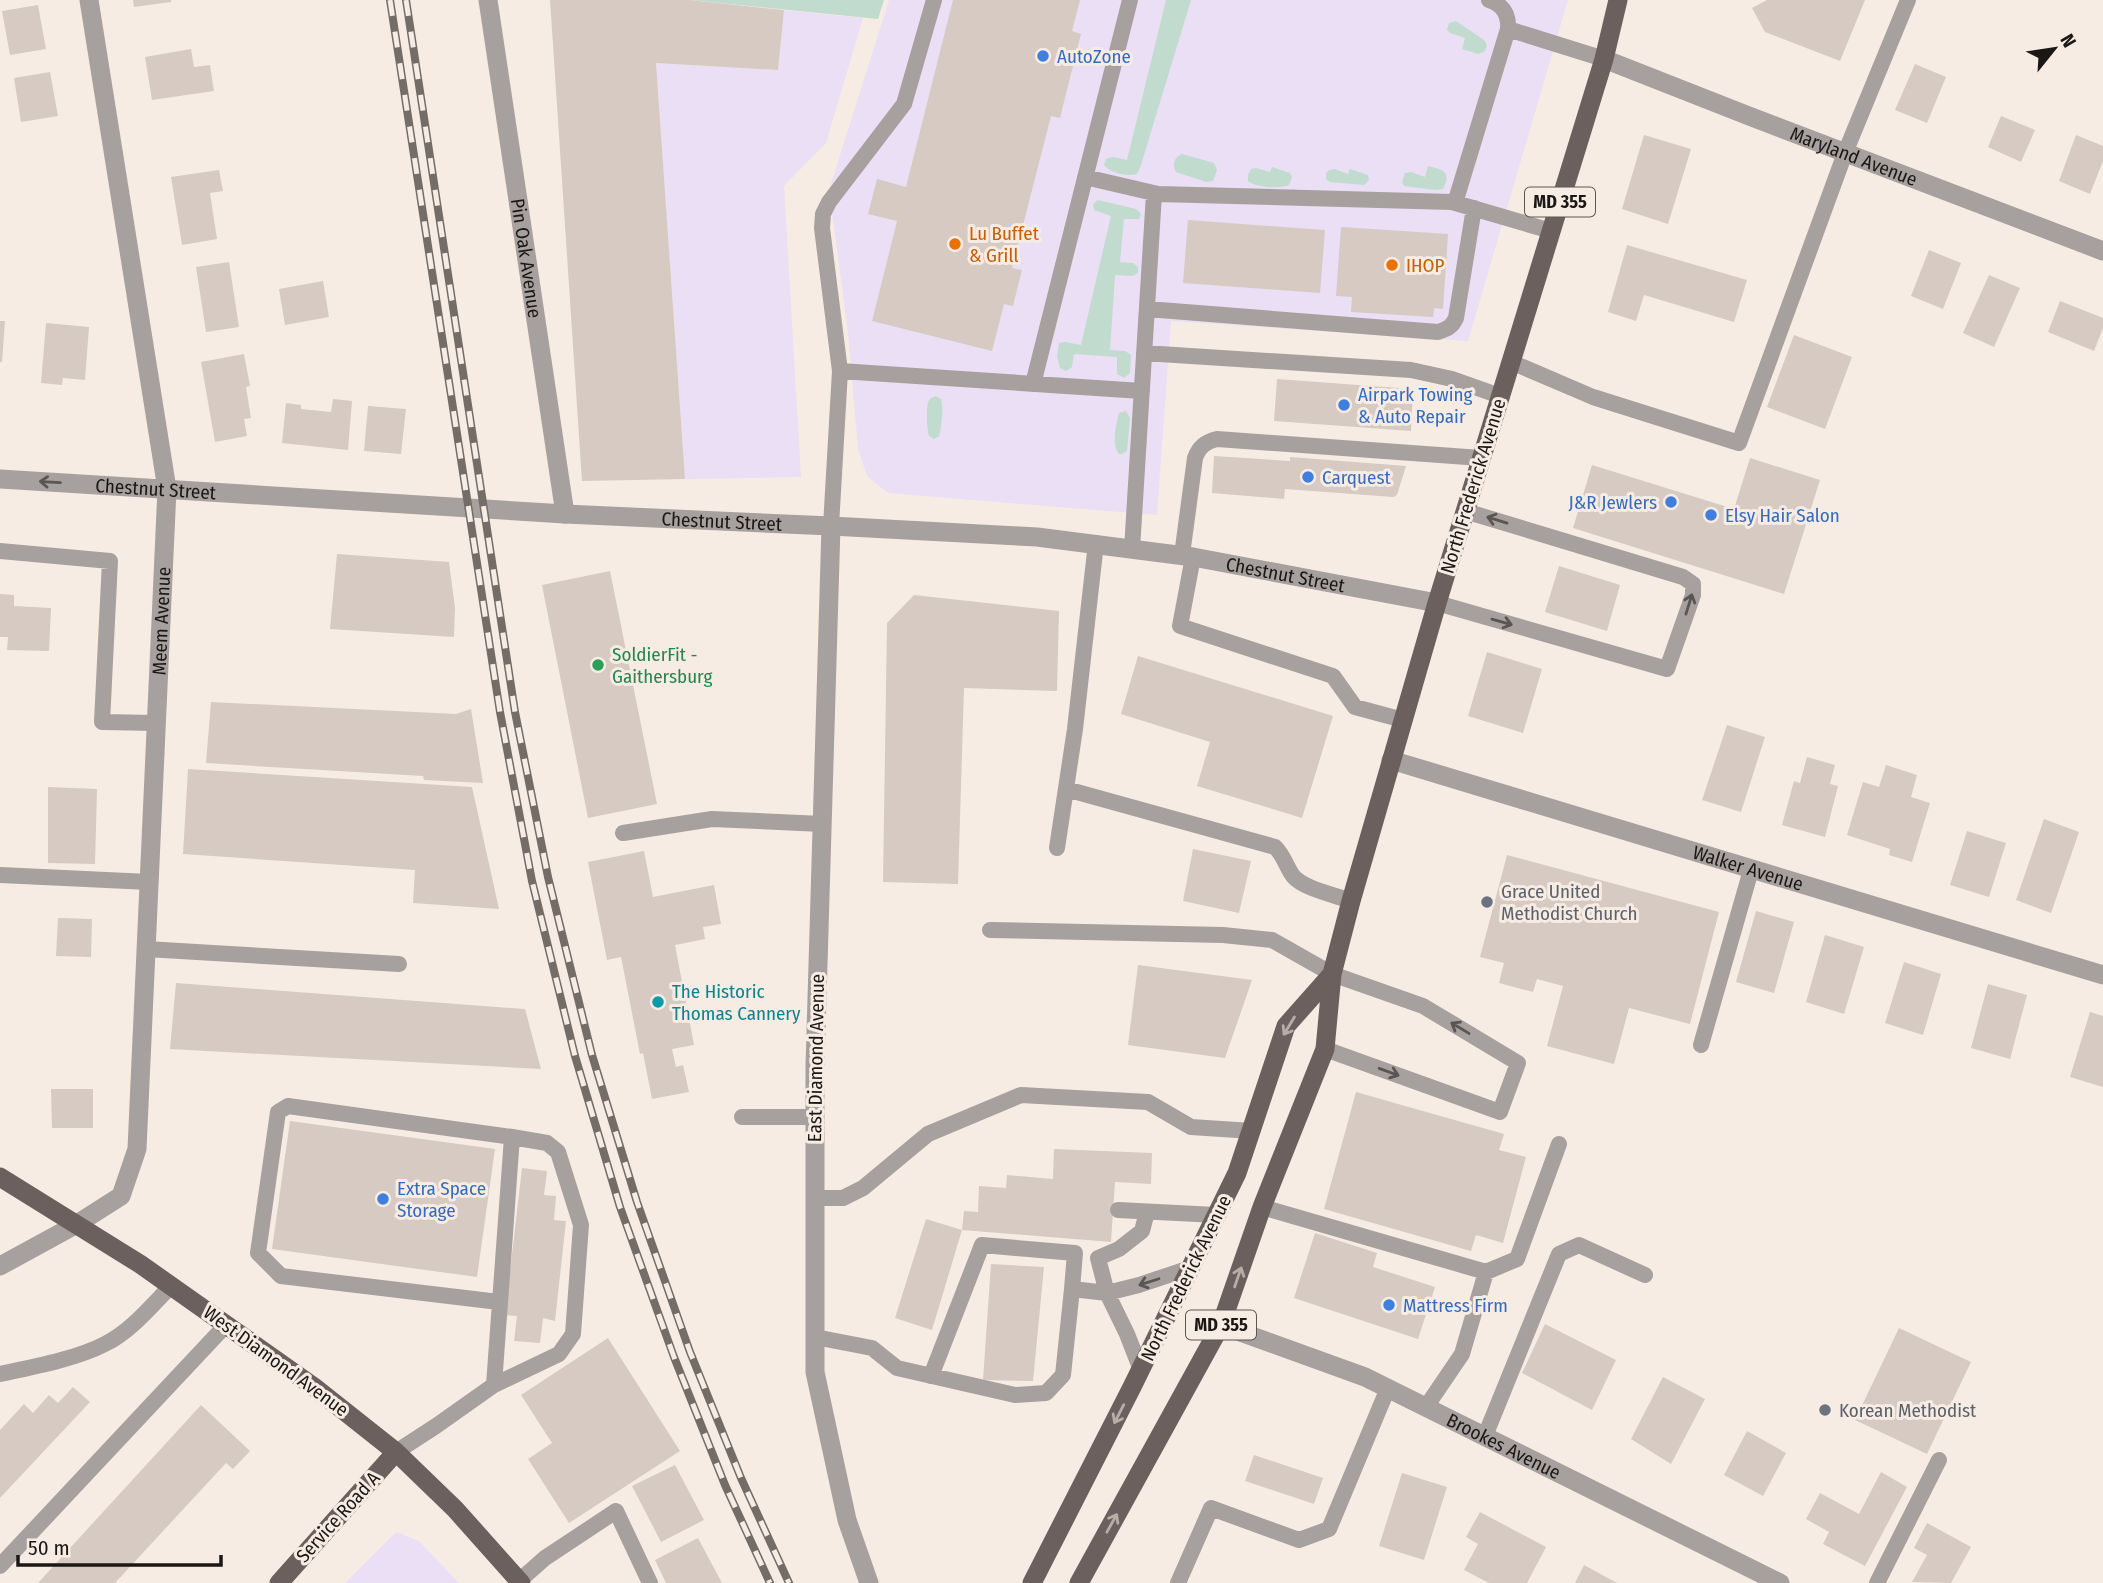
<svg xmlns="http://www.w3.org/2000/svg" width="2103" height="1583" font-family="'Fira Sans Condensed',sans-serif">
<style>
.commercial{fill:#eadff4}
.green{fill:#c1dbce}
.building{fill:#d6cac3}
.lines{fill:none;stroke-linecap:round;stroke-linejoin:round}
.service{stroke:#a6a09f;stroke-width:16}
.minor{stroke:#a6a09f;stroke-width:19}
.tertiary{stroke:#a6a09f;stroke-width:19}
.primary{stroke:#6b605e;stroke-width:19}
.rail-casing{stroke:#736c67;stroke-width:8}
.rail{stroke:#f7ece3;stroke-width:5;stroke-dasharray:16;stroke-linecap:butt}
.oneway{stroke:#5a5553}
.oneway2{stroke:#b8ada7}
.shop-dot{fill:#3f7fe0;stroke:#f7ece3;stroke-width:2.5}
.food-dot{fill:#e8710a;stroke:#f7ece3;stroke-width:2.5}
.leisure-dot{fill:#2e9e5b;stroke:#f7ece3;stroke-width:2.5}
.worship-dot{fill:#6b7280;stroke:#f7ece3;stroke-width:2.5}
.culture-dot{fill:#0f9aa8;stroke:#f7ece3;stroke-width:2.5}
.labels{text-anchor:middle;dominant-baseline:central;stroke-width:6;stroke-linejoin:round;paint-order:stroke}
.shield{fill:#f7ece3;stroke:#5d5752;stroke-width:2}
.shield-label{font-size:18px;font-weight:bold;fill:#1b1714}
.shop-label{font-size:19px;fill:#366cbe;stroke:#f7ece3;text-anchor:start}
.street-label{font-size:19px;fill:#1b1714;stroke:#f7ece3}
.food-label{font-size:19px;fill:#c56008;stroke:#f7ece3;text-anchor:start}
.leisure-label{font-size:19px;fill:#27864d;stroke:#f7ece3;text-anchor:start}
.worship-label{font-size:19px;fill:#5b616d;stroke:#f7ece3;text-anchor:start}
.culture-label{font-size:19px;fill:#0d838f;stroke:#f7ece3;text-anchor:start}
</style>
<rect width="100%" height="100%" fill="#f7ece3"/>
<path class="commercial" d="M 889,0 L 1568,0 L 1468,341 L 1171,321 L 1157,515 L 888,493 L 867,476 L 858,449 L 848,332 L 829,190 Z
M 784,10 L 863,18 L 826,143 L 784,186 L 801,477 L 685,479 L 656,63 L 778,70 Z
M 396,1532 L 419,1541 L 459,1583 L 345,1583 Z"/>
<path class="green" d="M 689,0 L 884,0 L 878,19 Z
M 1166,0 L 1191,0 L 1140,168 L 1137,174 C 1127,177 1110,173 1104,165 L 1106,159 L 1113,157 L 1127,160 Z
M 1456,21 L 1484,40 L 1487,45 L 1485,51 L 1478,54 L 1462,49 L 1465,38 L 1450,33 L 1447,30 L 1449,23 Z
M 1182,154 L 1214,163 L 1217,170 L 1213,181 L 1206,182 L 1176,172 C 1172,165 1174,157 1182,154 Z
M 1428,166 C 1443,170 1452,171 1443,189 L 1435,190 L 1404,186 L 1402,182 L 1405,173 L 1411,172 L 1425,177 Z
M 1272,167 L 1290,173 L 1292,177 L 1289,185 C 1278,189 1258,188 1248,181 L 1248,175 L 1251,169 L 1256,168 L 1270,172 Z
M 1335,169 L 1348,174 L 1350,169 L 1368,175 L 1369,180 L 1364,185 L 1330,182 L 1326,179 L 1326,173 L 1329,170 Z
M 1098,200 L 1136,209 L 1141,214 L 1139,219 L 1124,219 L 1120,262 L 1133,263 L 1138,267 L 1138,273 L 1133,276 L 1115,275 L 1110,350 L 1125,351 L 1131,355 L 1130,373 L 1124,378 L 1117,374 L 1117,357 L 1074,354 L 1072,367 L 1066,371 L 1060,368 L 1057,357 L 1059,343 L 1065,342 L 1081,345 L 1111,216 L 1094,210 L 1093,204 Z
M 936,396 C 937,397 939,398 941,399 C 944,405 941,430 939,436 L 934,439 L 929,436 C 927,430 925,404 930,399 C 931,397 934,397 936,396 Z
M 1126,411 L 1130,418 L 1127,451 L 1122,454 L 1119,454 C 1111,445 1116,425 1119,413 Z"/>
<path class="building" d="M 133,0 L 171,0 L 171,2 L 134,7 Z
M 550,0 L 689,0 L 784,10 L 778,70 L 656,63 L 685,479 L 582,481 Z
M 953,0 L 1080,0 L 1072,31 L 1081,34 L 1060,118 L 1051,116 L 1012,268 L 1022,270 L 1013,306 L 1004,304 L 992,351 L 872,321 L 897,221 L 868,214 L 877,179 L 906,187 Z
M 1767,0 L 1865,0 L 1840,61 L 1765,32 L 1752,8 Z
M 38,5 L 46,49 L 10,55 L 2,11 Z
M 191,49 L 194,67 L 210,65 L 214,91 L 152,100 L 145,57 Z
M 1915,64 L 1946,77 L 1927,123 L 1895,110 Z
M 50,72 L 58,116 L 21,122 L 14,78 Z
M 2001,116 L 2035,130 L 2021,162 L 1988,147 Z
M 1644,135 L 1691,149 L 1668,224 L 1622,209 Z
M 2076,135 L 2103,146 L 2103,161 L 2090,194 L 2059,181 Z
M 219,170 L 223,191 L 210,193 L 217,239 L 182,245 L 171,177 Z
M 1188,220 L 1325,230 L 1320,293 L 1183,283 Z
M 1341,227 L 1448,234 L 1443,309 L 1434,308 L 1433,317 L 1351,312 L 1352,297 L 1336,296 Z
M 1627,245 L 1747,280 L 1734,322 L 1644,295 L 1636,321 L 1608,312 Z
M 1929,250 L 1961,263 L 1943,309 L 1911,296 Z
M 229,262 L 239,327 L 206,332 L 196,267 Z
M 1989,275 L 2020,288 L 1994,347 L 1963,333 Z
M 323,281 L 329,317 L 285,325 L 279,289 Z
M 2060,301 L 2103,318 L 2103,328 L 2094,351 L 2048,332 Z
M 0,321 L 5,321 L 2,362 L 0,362 Z
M 46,323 L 89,327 L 85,380 L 63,378 L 62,385 L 41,383 Z
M 1794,335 L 1852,357 L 1825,429 L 1767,407 Z
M 244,354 L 250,386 L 246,387 L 251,418 L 244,419 L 247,436 L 215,442 L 201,362 Z
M 1277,379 L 1413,389 L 1411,431 L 1274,421 Z
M 333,399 L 352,401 L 348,450 L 282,443 L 286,403 L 301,405 L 301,409 L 331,412 Z
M 368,406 L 406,409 L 401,454 L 364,451 Z
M 1214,456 L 1290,461 L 1290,457 L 1406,466 L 1397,495 L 1393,497 L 1285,489 L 1284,499 L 1212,493 Z
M 1750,458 L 1820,480 L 1784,594 L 1573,528 L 1592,465 L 1734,509 Z
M 337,554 L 449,562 L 455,608 L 454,637 L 330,629 Z
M 1559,566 L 1620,585 L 1607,631 L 1545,612 Z
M 610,571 L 657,804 L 588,818 L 542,585 Z
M 0,594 L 14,595 L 14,606 L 51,608 L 49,651 L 7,650 L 8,637 L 0,637 Z
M 914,595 L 1059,611 L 1057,691 L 964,688 L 958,884 L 883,882 L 887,623 Z
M 1487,652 L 1542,669 L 1523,733 L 1468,716 Z
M 1138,656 L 1333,716 L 1302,818 L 1197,786 L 1210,742 L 1121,714 Z
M 211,702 L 456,714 L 471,709 L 483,783 L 424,780 L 423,776 L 206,763 Z
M 1727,725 L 1765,737 L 1741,812 L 1702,800 Z
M 1807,757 L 1835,765 L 1830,784 L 1838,786 L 1825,837 L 1782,825 L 1794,781 L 1800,783 Z
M 1886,765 L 1917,775 L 1911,797 L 1930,803 L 1912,862 L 1889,855 L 1890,849 L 1847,835 L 1863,782 L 1879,787 Z
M 188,769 L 472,787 L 499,909 L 413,903 L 415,870 L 183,854 Z
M 48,787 L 97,789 L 95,864 L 48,863 Z
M 2044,819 L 2079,832 L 2051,913 L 2016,900 Z
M 1967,831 L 2006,843 L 1989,897 L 1950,885 Z
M 1193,849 L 1251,861 L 1239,913 L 1183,901 Z
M 644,851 L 653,897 L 714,885 L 721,924 L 703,927 L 705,939 L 675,945 L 694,1045 L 672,1049 L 676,1067 L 683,1065 L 689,1092 L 652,1099 L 643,1053 L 640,1054 L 621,957 L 607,960 L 588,862 Z
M 1507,855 L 1719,912 L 1690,1024 L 1629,1008 L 1614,1064 L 1547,1046 L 1563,986 L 1537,979 L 1533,992 L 1499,983 L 1504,963 L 1480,957 Z
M 1756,911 L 1794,922 L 1774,993 L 1736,982 Z
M 58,918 L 92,919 L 91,957 L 56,956 Z
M 1825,935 L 1864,947 L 1844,1014 L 1806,1002 Z
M 1904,962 L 1941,974 L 1923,1035 L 1885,1023 Z
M 1138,965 L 1252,980 L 1225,1058 L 1128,1045 Z
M 176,983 L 525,1009 L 541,1069 L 170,1049 Z
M 1988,984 L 2027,995 L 2010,1059 L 1971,1048 Z
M 2090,1012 L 2103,1016 L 2103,1087 L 2070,1077 Z
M 51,1089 L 93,1089 L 93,1128 L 52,1128 Z
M 1356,1092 L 1504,1134 L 1499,1150 L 1526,1157 L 1503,1243 L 1476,1235 L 1471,1251 L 1324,1209 Z
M 290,1121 L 495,1149 L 477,1277 L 272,1249 Z
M 1054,1149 L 1152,1153 L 1151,1184 L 1115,1182 L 1111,1242 L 962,1230 L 964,1211 L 978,1212 L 979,1186 L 1006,1188 L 1007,1175 L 1053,1179 Z
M 522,1168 L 547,1171 L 544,1195 L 556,1196 L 554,1220 L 566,1221 L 555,1321 L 543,1318 L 540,1343 L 514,1341 L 517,1316 L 505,1315 Z
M 926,1219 L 962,1230 L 932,1330 L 895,1318 Z
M 1315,1233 L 1377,1253 L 1373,1267 L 1435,1287 L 1418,1339 L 1294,1298 Z
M 991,1264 L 1044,1267 L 1033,1381 L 983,1380 Z
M 1545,1324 L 1616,1360 L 1592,1410 L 1522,1373 Z
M 1899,1328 L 1971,1362 L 1927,1454 L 1855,1420 Z
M 608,1338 L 680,1451 L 569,1523 L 528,1459 L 552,1443 L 521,1395 Z
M 1663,1377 L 1705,1399 L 1671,1464 L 1631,1439 Z
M 73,1387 L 90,1402 L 0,1498 L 0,1430 L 24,1404 L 33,1413 L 49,1395 L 58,1403 Z
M 201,1405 L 250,1451 L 233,1469 L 226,1463 L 115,1583 L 38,1583 Z
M 1747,1431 L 1786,1453 L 1763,1496 L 1724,1475 Z
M 1254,1455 L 1323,1478 L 1314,1504 L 1245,1481 Z
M 675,1465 L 704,1520 L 661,1542 L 632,1486 Z
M 1881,1472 L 1907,1487 L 1865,1566 L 1823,1544 L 1829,1532 L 1806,1519 L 1820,1493 L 1859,1514 Z
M 1402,1473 L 1447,1487 L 1424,1560 L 1379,1546 Z
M 1480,1512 L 1546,1547 L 1527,1583 L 1489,1583 L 1464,1570 L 1478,1544 L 1466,1537 Z
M 1927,1523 L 1971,1547 L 1951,1583 L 1912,1582 L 1927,1555 L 1914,1548 Z
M 698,1538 L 722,1583 L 666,1583 L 655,1560 Z
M 1584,1565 L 1617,1583 L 1575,1583 Z"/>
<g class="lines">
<path class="service" d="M 1508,29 L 1604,59
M 1085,177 L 1158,194 L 1452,202 L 1551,231
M 1455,203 L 1508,29 C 1509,14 1503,5 1489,0
M 1147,309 L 1438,332 C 1447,329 1452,327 1456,318 L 1474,208
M 1144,353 L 1411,370 L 1452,379 L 1500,396
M 1511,362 L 1593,397 L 1739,443 L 1845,153 L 1908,0
M 840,371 L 1142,391
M 1033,384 L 1130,0
M 831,526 L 840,371 L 822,228 L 823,214 L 829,202 L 904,104 L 934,0
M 1132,549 L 1154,194
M 0,551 L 110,561 L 102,722 L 156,723
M 1182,555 L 1195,458 C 1199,447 1205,442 1217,439 L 1481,458
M 1193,557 L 1180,626 L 1333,676 L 1355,707 L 1403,720
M 1437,603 L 1667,669 L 1693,595 L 1693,584 L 1683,577 L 1465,511
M 1066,789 L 1275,847 C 1284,856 1286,866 1293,876 C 1304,889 1335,895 1351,901
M 623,833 L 712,819 L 822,824
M 1057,848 L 1075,729 L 1096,543
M 0,875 L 149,882
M 990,930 L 1223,935 L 1272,940 L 1332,974 L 1423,1006 L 1518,1063 L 1500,1112 L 1325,1049
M 146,949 L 399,964
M 1701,1045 L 1751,870
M 742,1117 L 815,1117
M 815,1198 L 843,1198 L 863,1188 L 928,1134 L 1021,1095 L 1148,1102 L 1191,1127 L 1252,1131
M 1262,1207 L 1486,1272 L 1462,1354 L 1426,1407
M 1118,1210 L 1216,1215
M 1486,1272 L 1517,1259 L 1559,1144
M 815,1337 L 872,1348 L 897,1368 L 1015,1395 L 1046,1393 L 1063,1375 L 1072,1289 L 1107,1293 L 1139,1285 L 1190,1268
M 1141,1370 L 1127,1334 L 1107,1293 L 1098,1258 L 1119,1249 L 1142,1231 L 1147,1212
M 0,1374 C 33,1367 76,1359 105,1344 C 131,1331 151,1306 171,1286
M 931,1376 L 982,1245 L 1075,1253 L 1072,1289
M 494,1385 L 559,1354 L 573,1334 L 581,1225 L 558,1152 L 547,1143 L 512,1137
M 1485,1436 L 1559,1254 L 1579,1245 L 1645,1275
M 396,1452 L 436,1426 L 494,1385 L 512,1137 L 288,1106 L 278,1112 L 258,1253 L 281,1276 L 499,1302
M 0,1566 L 226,1325
M 519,1581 L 545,1558 L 616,1511 L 650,1583
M 1178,1583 L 1211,1508 L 1299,1540 L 1329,1529 L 1388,1388
M 1877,1583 L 1939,1460"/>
<g class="minor">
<path id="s1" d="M 488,0 L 565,514"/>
<path id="s2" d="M 1604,59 L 1749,116 L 2103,251"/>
<path id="s3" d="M 1391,760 L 2103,975"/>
<path id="s4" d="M 0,1266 L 77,1224 L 121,1196 L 137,1149 L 167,489 L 89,0"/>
<path id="s5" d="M 1221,1325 L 1365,1377 L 1780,1583"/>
</g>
<g class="tertiary">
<path id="s6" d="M 0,479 L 565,514 L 831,526 L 1037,537 L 1193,557 L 1437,603"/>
<path d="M 831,526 L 815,1066 L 815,1372 L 847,1520 L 869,1583"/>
</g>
<path class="primary" d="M 0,1177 L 140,1264 L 314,1387 L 396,1452 L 455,1509 L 521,1583
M 279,1583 L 396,1452
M 1032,1583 L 1132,1387 L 1237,1173 L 1286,1026 L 1332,974
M 1079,1583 L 1221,1325 L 1262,1207 L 1325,1049 L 1332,974 L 1351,901 L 1437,603 L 1604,59 L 1618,0"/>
<defs>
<path id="rail" d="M 390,0 L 500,712 L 532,881 L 575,1056 L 620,1207 L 674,1357 L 725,1485 L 770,1583
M 406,0 L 515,712 L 548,877 L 592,1055 L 637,1202 L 690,1352 L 741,1478 L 789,1583"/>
</defs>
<use href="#rail" class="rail-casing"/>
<use href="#rail" class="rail"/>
</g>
<defs><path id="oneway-shaft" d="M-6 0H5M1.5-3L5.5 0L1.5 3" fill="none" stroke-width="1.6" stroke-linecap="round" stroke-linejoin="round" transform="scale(1.75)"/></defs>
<g class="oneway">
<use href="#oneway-shaft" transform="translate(50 482) rotate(-177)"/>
<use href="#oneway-shaft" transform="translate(1497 520) rotate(-163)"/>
<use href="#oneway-shaft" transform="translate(1689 604) rotate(-73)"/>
<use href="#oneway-shaft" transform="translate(1502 622) rotate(16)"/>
<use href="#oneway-shaft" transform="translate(1460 1028) rotate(-149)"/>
<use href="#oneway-shaft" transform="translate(1389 1072) rotate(20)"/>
<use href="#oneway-shaft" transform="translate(1149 1282) rotate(162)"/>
</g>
<g class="oneway2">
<use href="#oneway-shaft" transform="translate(1289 1026) rotate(121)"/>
<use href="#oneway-shaft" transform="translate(1238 1277) rotate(-71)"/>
<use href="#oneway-shaft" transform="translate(1119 1414) rotate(117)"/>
<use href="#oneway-shaft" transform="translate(1112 1523) rotate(-61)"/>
</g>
<g class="shop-dot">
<circle cx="1043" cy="56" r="7"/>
<circle cx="1344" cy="405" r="7"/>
<circle cx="1308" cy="477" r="7"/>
<circle cx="1671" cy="502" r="7"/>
<circle cx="1711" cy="515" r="7"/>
<circle cx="383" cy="1199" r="7"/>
<circle cx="1389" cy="1305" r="7"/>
</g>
<g class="food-dot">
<circle cx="955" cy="244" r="7"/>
<circle cx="1392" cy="265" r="7"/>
</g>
<circle class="leisure-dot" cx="598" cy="665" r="7"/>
<g class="worship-dot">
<circle cx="1487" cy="902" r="7"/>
<circle cx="1825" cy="1410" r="7"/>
</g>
<circle class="culture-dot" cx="658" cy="1002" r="7"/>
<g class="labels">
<g class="shield">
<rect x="1525" y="187.5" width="70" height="29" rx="5"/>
<rect x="1186" y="1310.5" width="70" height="29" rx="5"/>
</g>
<g class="shield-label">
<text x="1560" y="202">MD 355</text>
<text x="1221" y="1325">MD 355</text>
</g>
<g class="shop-label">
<text x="1057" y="56">AutoZone</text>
<text x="1358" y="394">Airpark Towing<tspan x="1358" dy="22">&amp; Auto Repair</tspan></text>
<text x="1322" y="477">Carquest</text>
<text x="1657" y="502" text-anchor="end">J&amp;R Jewlers</text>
<text x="1725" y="515">Elsy Hair Salon</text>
<text x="397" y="1188">Extra Space<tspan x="397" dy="22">Storage</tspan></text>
<text x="1403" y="1305">Mattress Firm</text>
</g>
<g class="street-label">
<text stroke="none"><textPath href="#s2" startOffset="268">Maryland Avenue</textPath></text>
<text stroke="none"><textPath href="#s1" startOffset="261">Pin Oak Avenue</textPath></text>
<text transform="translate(1473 486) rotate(-73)">North Frederick Avenue</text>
<text stroke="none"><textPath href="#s6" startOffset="156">Chestnut Street</textPath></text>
<text stroke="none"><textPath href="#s6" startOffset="723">Chestnut Street</textPath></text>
<text stroke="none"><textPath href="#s6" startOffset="1290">Chestnut Street</textPath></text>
<text stroke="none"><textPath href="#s4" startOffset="718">Meem Avenue</textPath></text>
<text stroke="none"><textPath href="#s3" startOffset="373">Walker Avenue</textPath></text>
<text transform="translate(816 1058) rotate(-89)">East Diamond Avenue</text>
<text transform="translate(1186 1278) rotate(-64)">North Frederick Avenue</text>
<text transform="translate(276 1361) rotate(36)">West Diamond Avenue</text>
<text stroke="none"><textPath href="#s5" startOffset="308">Brookes Avenue</textPath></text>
<text transform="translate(338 1517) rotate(-48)">Service Road A</text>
</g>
<g class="food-label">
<text x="969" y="233">Lu Buffet<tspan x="969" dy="22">&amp; Grill</tspan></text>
<text x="1406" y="265">IHOP</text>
</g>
<g class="leisure-label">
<text x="612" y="654">SoldierFit -<tspan x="612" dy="22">Gaithersburg</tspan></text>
</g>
<g class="worship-label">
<text x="1501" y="891">Grace United<tspan x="1501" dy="22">Methodist Church</tspan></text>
<text x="1839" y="1410">Korean Methodist</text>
</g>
<g class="culture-label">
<text x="672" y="991">The Historic<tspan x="672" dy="22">Thomas Cannery</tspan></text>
</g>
</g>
<g transform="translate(2054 49) rotate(60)" stroke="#f7ece3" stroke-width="5" paint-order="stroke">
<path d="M0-5L12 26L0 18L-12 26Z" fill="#1b1714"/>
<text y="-10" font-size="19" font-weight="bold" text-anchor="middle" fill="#1b1714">N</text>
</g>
<path d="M18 1555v10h203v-10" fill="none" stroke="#1b1714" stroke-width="3.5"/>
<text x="28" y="1555" font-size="21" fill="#1b1714" stroke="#f7ece3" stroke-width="5" paint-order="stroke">50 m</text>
</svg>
